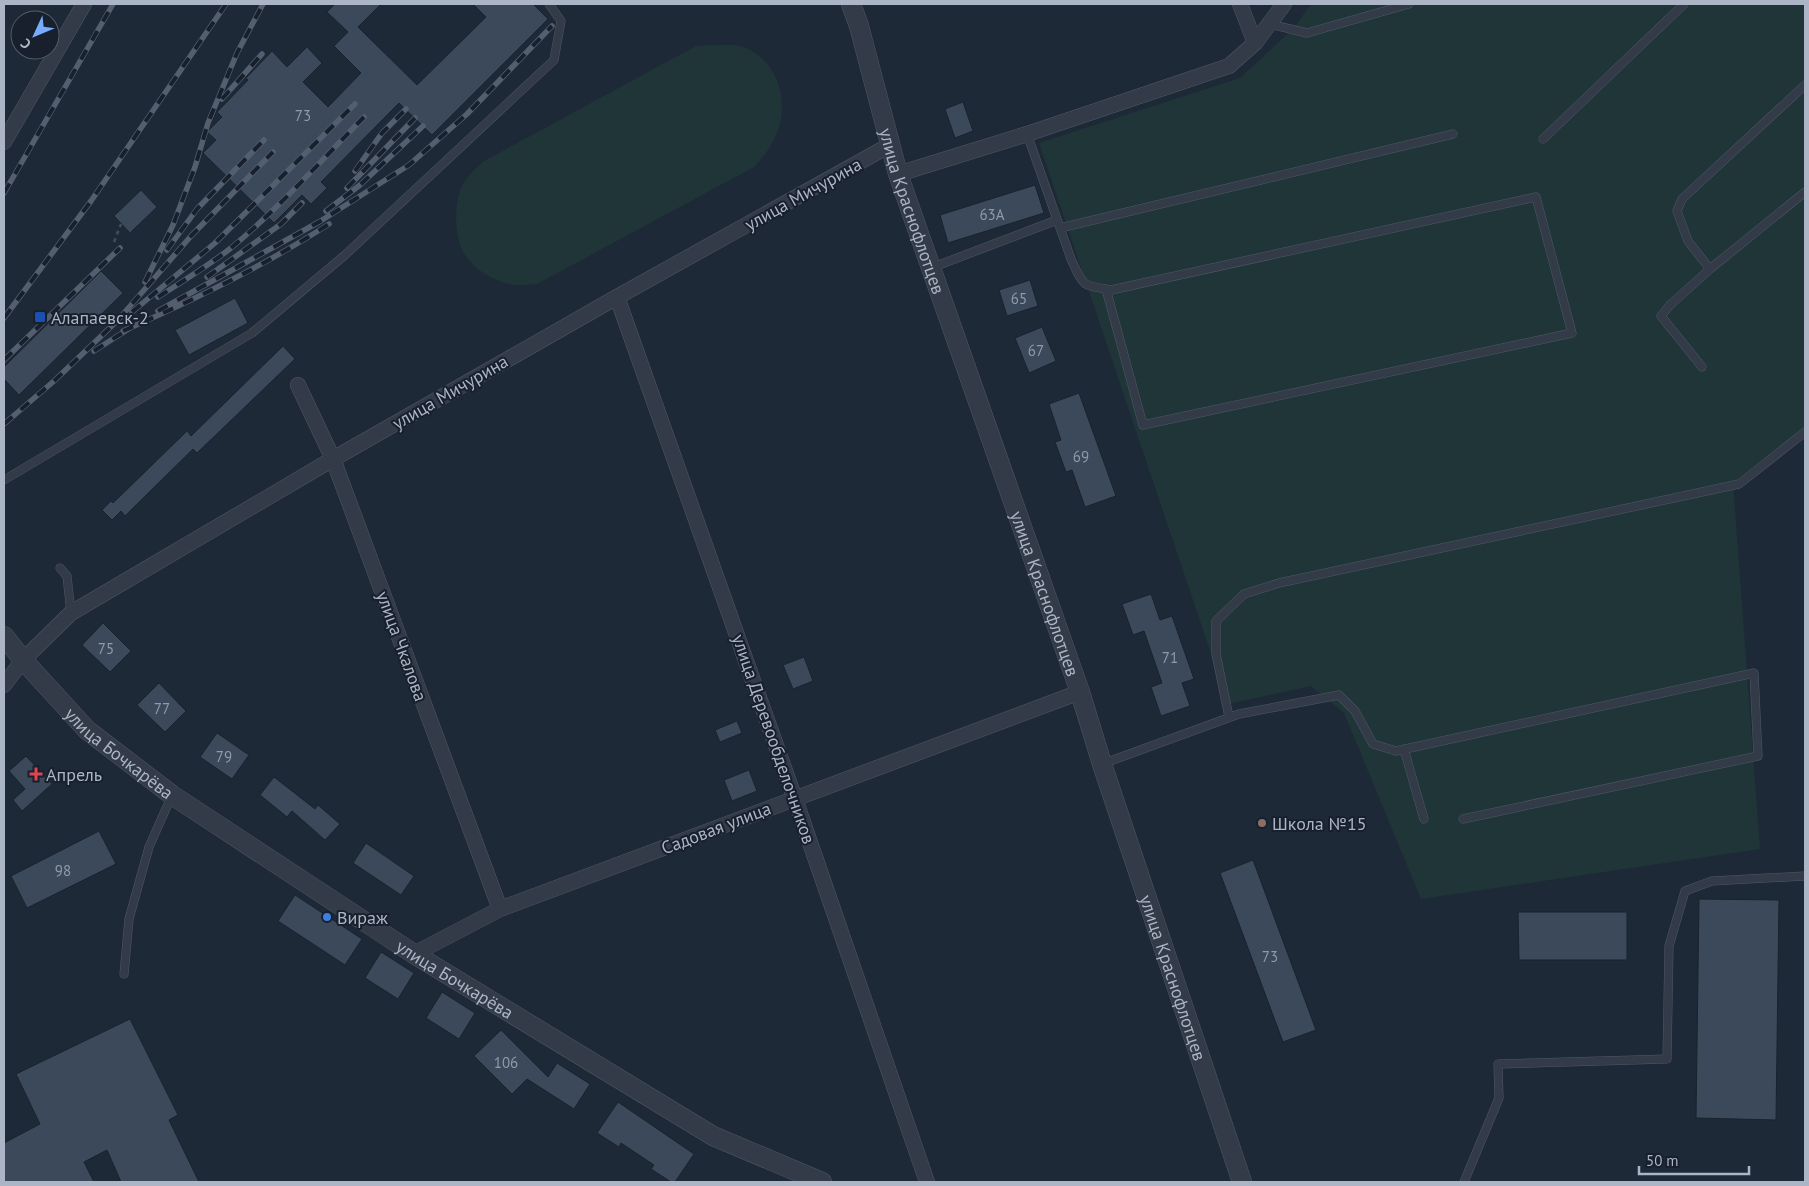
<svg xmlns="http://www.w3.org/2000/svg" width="1809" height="1186" font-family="'PT Sans',sans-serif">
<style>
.green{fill:#203538}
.building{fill:#3c495a;stroke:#19222e}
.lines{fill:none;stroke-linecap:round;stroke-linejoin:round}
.service-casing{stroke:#4f5866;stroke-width:9}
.minor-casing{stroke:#4f5866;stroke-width:16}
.tertiary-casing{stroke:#4f5866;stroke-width:20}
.path{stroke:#3b5152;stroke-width:2.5;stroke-dasharray:4 4;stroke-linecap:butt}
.service{stroke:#323b47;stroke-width:8}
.minor{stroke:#323b47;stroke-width:15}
.tertiary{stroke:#323b47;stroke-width:19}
.rail-casing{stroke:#535f6f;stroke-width:5.5}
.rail{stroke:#17202c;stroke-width:4;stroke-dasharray:11;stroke-linecap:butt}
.transit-dot{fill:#1a4fb4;stroke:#17202c;stroke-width:2}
.health-dot{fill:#e0444e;stroke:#17202c;stroke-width:2}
.education-dot{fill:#8d6e63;stroke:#17202c;stroke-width:2}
.shop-dot{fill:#3f7fe0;stroke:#17202c;stroke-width:2}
.labels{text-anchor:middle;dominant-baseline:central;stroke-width:4;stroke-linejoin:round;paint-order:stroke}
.number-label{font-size:15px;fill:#8f9aaa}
.street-label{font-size:18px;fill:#abb5c5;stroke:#17202c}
.poi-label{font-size:18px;fill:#abb5c5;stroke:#17202c;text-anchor:start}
</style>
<rect width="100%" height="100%" fill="#1e2937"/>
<path class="green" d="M 1311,4 L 1805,4 L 1805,428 L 1733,482 L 1760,849 L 1421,899 L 1344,713 L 1311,686 L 1228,704 L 1039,143 L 1240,78 L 1293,29 Z
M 717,45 C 724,45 733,44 740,46 C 777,57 791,101 776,135 C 771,148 763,157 754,167 L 537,284 C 530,284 521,286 514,285 C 496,282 475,271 465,255 C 455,241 454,211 459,195 C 462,180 474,170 484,161 L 696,46 Z"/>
<path class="building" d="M 335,4 L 381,4 L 358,27 L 417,85 L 486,17 L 473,4 L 533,4 L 548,19 L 432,135 L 399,103 L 321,182 L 327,188 L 311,204 L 302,195 L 274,223 L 203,153 L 216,140 L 207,132 L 222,117 L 217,112 L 248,80 L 246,78 L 272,51 L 287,67 L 307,47 L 322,63 L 303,82 L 328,107 L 361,73 L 334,46 L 348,32 L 327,12 Z
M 963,102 L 973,131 L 955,138 L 945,109 Z
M 1035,185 L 1044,213 L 948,243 L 940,215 Z
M 141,190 L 157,207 L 130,233 L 114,216 Z
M 101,271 L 123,293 L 19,395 L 4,379 L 4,367 Z
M 1030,280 L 1038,306 L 1007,316 L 999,290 Z
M 235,298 L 248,323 L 189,355 L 175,330 Z
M 1042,327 L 1056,361 L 1029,373 L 1015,338 Z
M 283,346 L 295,359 L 197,453 L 193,449 L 125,516 L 121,511 L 112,520 L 102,510 L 111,501 L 113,503 L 187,431 L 191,436 Z
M 1079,393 L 1116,496 L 1085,507 L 1072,470 L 1066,472 L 1055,442 L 1061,440 L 1049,404 Z
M 1151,594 L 1160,620 L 1172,616 L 1194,679 L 1182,683 L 1190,706 L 1161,716 L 1151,687 L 1162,683 L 1144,631 L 1133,635 L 1122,604 Z
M 103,623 L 131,651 L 110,672 L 82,645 Z
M 804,657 L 813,681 L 793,689 L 783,665 Z
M 159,683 L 186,711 L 165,732 L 137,705 Z
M 737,721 L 742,733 L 720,742 L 715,730 Z
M 217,733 L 249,755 L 232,779 L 200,757 Z
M 26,756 L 52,784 L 22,811 L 13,800 L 25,789 L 9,771 Z
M 749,770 L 757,791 L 732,801 L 724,780 Z
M 274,777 L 315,809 L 318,805 L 340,824 L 325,840 L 292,811 L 287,817 L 260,795 Z
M 99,831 L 116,864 L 27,908 L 11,876 Z
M 366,843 L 414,876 L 401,895 L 353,863 Z
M 1253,860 L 1316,1030 L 1283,1042 L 1220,873 Z
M 295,895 L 362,939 L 345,965 L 278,921 Z
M 1699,899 L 1779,900 L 1776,1120 L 1696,1118 Z
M 1518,912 L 1627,912 L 1627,960 L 1519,960 Z
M 381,952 L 414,973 L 398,999 L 365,978 Z
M 442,992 L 475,1013 L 459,1039 L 426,1018 Z
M 130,1019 L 178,1115 L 169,1120 L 199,1182 L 121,1182 L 107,1150 L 84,1162 L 94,1182 L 4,1182 L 4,1143 L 40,1124 L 16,1074 Z
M 501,1030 L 548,1077 L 557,1063 L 590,1084 L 574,1109 L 527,1079 L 512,1094 L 474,1056 Z
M 618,1102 L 694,1154 L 675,1182 L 671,1182 L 651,1169 L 654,1165 L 621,1143 L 619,1147 L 597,1133 Z"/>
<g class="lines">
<defs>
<path id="service" d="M 1269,24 L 1307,33 L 1409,4
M 1805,85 L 1682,199 L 1677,211 L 1688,241 L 1710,269 L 1805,192
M 1027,134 L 1071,259 C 1084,287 1081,285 1111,290 L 1536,197 L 1572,333 L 1143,425 L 1106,289
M 1543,139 L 1684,4
M 1060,228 L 1453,134
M 931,268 L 1057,220
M 1702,367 L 1661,316 L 1670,305 L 1710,269
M 4,480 L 252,333 L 345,255 L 554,60 L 561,21 L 549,4
M 60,568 L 67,576 L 71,613
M 1229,717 L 1216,654 L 1216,621 L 1244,594 L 1279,583 L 1739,484 L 1805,432
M 1404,749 L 1424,819
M 1102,764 L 1239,714 L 1339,695 L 1355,711 L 1373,744 L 1396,751 L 1754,673 L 1758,756 L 1463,819
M 124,974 L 129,919 L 149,847 L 172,795
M 1464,1182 L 1499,1098 L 1498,1064 L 1667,1059 L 1669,946 L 1685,891 L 1712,881 L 1805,876"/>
<path id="minor" d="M 1240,4 L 1255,43
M 4,142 L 84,4
M 898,174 L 1027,134 L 1229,66 L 1255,43 L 1284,4
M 617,297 L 795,799 L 927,1182
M 298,385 L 333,459 L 500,909
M 4,685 L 23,660 L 71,613 L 333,459 L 617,297 L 890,145
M 414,954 L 500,909 L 1080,692"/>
<g id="tertiary">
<path id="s1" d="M 851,4 L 859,26 L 898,174 L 1080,692 L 1102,764 L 1242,1182"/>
<path id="s2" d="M 4,636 L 23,660 L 87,730 L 172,795 L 414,954 L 713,1136 L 822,1182"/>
</g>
</defs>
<use href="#service" class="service-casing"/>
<use href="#minor" class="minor-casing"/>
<use href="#tertiary" class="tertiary-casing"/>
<path class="path" d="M 114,242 L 121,224"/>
<use href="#service" class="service"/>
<use href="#minor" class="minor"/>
<use href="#tertiary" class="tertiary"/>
<defs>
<path id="rail" d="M 222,99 L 262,54
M 355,171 L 382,133 L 406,109
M 347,188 L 415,118
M 4,193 L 113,4
M 326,211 L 360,185 L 423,126
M 167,250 L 197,209 L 264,140
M 207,277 L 281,224 L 302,203
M 145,282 L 173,225 L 195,167 L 208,123 L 237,53 L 263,4
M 158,297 C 183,281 208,266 231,248 C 279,208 321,161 364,117
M 158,311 L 319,222 L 409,165 L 467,114 L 552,26
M 132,312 L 215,243 L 355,104
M 4,318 L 91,201 L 226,4
M 123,331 C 194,300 264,266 329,224
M 94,351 L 130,328
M 4,360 L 120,248
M 4,424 L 54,381 L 118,320 L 191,236 L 273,152"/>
</defs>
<use href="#rail" class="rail-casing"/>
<use href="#rail" class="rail"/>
</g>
<rect class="transit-dot" x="34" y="311" width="12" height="12" rx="2.5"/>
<path class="health-dot" d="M33.5 766.5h5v5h5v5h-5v5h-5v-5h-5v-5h5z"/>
<circle class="education-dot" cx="1262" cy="823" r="5"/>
<circle class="shop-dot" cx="327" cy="917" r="5"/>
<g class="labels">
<g class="number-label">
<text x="303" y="115">73</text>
<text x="992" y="214">63А</text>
<text x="1019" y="298">65</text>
<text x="1036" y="350">67</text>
<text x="1081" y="456">69</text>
<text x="106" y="648">75</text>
<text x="1170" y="657">71</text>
<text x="162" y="708">77</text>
<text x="224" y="756">79</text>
<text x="63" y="870">98</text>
<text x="1270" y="956">73</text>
<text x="506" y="1062">106</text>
</g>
<g class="street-label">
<text transform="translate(803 194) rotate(-29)">улица Мичурина</text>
<text stroke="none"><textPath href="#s1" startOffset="216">улица Краснофлотцев</textPath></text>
<text transform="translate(450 392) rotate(-30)">улица Мичурина</text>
<text stroke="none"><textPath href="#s1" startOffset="621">улица Краснофлотцев</textPath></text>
<text transform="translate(402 646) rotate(70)">улица Чкалова</text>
<text transform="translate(774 739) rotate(71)">улица Деревообделочников</text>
<text stroke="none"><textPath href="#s2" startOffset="165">улица Бочкарёва</textPath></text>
<text transform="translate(716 828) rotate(-21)">Садовая улица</text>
<text stroke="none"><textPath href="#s1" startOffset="1026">улица Краснофлотцев</textPath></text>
<text stroke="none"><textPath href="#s2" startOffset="570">улица Бочкарёва</textPath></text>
</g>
<g class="poi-label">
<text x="51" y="317">Алапаевск-2</text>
<text x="46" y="774">Апрель</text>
<text x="1272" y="823">Школа №15</text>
<text x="337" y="917">Вираж</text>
</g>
</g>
<rect width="1809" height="1186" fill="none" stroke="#abb5c5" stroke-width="10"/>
<g transform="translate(35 35) rotate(226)"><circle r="24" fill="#17202c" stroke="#525c69"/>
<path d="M0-4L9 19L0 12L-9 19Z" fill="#78abfd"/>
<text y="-8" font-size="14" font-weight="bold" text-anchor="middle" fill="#abb5c5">С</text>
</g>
<path d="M1639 1166v8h110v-8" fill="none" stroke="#abb5c5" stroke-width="2.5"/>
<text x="1646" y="1166" font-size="15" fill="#abb5c5" stroke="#17202c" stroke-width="4" paint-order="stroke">50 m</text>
</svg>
